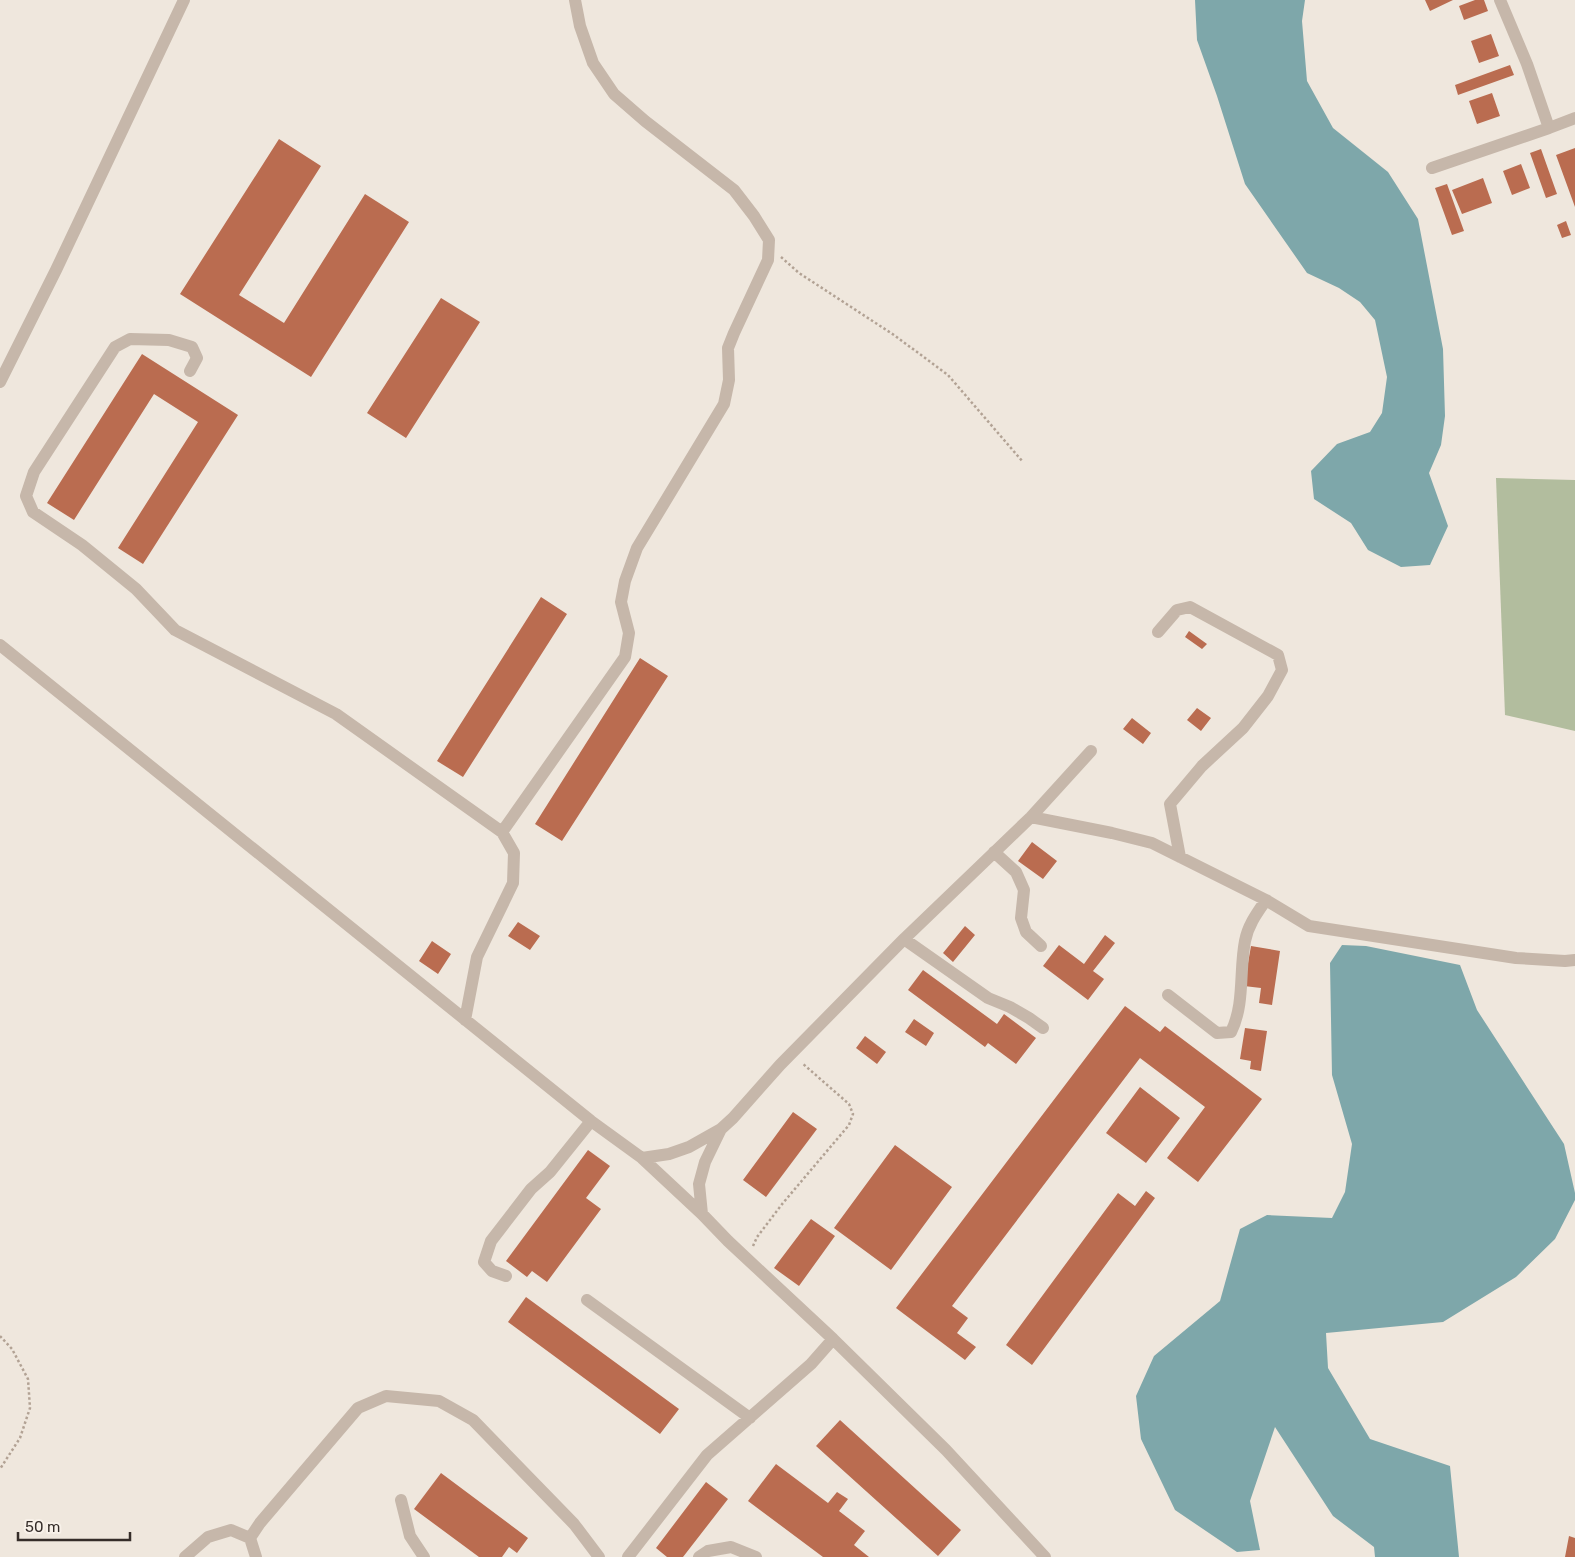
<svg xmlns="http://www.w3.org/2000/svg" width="1575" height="1557" font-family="Rubik,sans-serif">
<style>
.green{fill:#b2bd9e}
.water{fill:#7ea7aa}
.building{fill:#ba6c50}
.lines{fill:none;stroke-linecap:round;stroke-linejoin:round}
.path{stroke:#b2a294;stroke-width:2.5;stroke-dasharray:2.5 2.5;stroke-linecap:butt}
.minor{stroke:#c6b7aa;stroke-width:12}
</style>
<rect width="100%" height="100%" fill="#efe7dd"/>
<path class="green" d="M 1496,478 L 1575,480 L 1575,731 L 1505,715 Z"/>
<path class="water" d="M 1195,0 L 1305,0 L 1302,21 L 1307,81 L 1333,128 L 1388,172 L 1418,219 L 1443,349 L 1445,416 L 1441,445 L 1429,473 L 1448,526 L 1430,565 L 1401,567 L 1368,550 L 1351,523 L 1314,499 L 1311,471 L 1337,444 L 1370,432 L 1382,413 L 1387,377 L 1375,320 L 1360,302 L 1339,288 L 1307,273 L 1245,184 L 1217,96 L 1197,40 Z
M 1342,945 L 1366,946 L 1460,965 L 1477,1010 L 1564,1144 L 1575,1193 L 1575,1200 L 1555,1239 L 1516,1277 L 1443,1322 L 1326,1333 L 1328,1368 L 1370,1439 L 1450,1466 L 1459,1557 L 1375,1557 L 1374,1547 L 1333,1516 L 1275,1427 L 1250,1501 L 1260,1550 L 1237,1552 L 1175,1510 L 1141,1439 L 1136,1396 L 1154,1356 L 1220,1301 L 1240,1229 L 1267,1215 L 1332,1218 L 1345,1192 L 1352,1144 L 1332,1075 L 1330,963 Z"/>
<path class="building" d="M 1425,0 L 1453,0 L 1430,11 Z
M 1475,0 L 1484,0 L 1488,11 L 1464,20 L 1459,6 Z
M 1491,34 L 1499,56 L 1479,63 L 1471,41 Z
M 1510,65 L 1514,75 L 1458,95 L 1455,85 Z
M 1492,93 L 1500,116 L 1477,124 L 1469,101 Z
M 279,139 L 321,166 L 239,295 L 284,323 L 365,194 L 409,222 L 311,377 L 180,294 Z
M 1575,148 L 1575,207 L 1556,155 Z
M 1541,149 L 1557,194 L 1546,198 L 1530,153 Z
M 1521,164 L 1530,188 L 1512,195 L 1503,171 Z
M 1483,178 L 1492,203 L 1462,214 L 1452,190 Z
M 1447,184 L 1464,231 L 1452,235 L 1435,188 Z
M 1566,221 L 1571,235 L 1562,238 L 1557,225 Z
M 441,298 L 480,322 L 406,438 L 367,413 Z
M 142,354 L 238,415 L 143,564 L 118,548 L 198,422 L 154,394 L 74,520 L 47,503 Z
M 541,597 L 567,614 L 463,777 L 437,761 Z
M 1189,631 L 1207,644 L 1202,649 L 1185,637 Z
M 640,658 L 668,676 L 562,841 L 535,824 Z
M 1197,708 L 1211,718 L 1201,731 L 1187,720 Z
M 1132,718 L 1151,733 L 1143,744 L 1123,729 Z
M 1032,842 L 1057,861 L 1043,879 L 1018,861 Z
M 518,922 L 540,936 L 530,950 L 508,936 Z
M 965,926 L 975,935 L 953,962 L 943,953 Z
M 1105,935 L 1115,943 L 1093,971 L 1104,979 L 1088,1000 L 1043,966 L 1059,945 L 1084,964 Z
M 432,941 L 451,954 L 438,974 L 419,961 Z
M 1251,946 L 1280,951 L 1272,1005 L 1259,1003 L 1261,988 L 1244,986 Z
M 923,970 L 997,1024 L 1004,1014 L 1036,1038 L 1016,1064 L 988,1043 L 985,1047 L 908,990 Z
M 1125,1006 L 1160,1032 L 1165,1026 L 1262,1099 L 1198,1182 L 1167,1158 L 1205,1107 L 1140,1058 L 952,1306 L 968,1318 L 957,1333 L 976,1347 L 965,1360 L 896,1308 Z
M 914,1019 L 934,1033 L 926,1046 L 905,1032 Z
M 1245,1028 L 1267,1031 L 1261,1071 L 1250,1069 L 1251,1061 L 1240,1059 Z
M 865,1036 L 886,1052 L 877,1064 L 856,1048 Z
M 1140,1087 L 1180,1118 L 1146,1163 L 1106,1133 Z
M 793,1112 L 817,1129 L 766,1197 L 743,1180 Z
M 895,1145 L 952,1187 L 891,1270 L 834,1228 Z
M 588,1150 L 610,1166 L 586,1198 L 601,1209 L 547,1282 L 532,1271 L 527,1277 L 506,1261 Z
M 1146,1191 L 1155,1198 L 1032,1365 L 1006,1345 L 1118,1193 L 1135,1206 Z
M 811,1219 L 835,1236 L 799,1286 L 774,1268 Z
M 526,1297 L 679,1409 L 660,1434 L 508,1322 Z
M 840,1420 L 961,1530 L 938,1556 L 816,1446 Z
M 776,1464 L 828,1503 L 837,1492 L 848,1499 L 839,1511 L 865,1531 L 854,1545 L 869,1557 L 823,1557 L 748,1501 Z
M 441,1473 L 528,1538 L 517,1553 L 509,1547 L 502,1557 L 479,1557 L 414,1509 Z
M 706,1482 L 728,1499 L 683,1557 L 667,1557 L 656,1548 Z
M 1569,1536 L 1575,1538 L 1575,1557 L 1565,1557 Z"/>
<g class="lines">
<path class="path" d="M 781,257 L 799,273 L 894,335 L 948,375 L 1023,462
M 753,1246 L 757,1237 L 783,1203 L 849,1125 L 853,1114 L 849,1104 L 802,1063
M 0,1336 L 12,1349 L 28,1379 L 30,1408 L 20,1438 L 0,1469"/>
<path class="minor" d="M 1500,0 L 1527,64 L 1549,128 L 1575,118
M 1432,168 L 1549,128
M 190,371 L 197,358 L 192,347 L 169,340 L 130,339 L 115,347 L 34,472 L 26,496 L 33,512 L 82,545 L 136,589 L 175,630 L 336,714 L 502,832 L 514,853 L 513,883 L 477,957 L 465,1020
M 0,382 L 56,270 L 184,0
M 1158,632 L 1177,610 L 1190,607 L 1278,655 L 1282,670 L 1268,696 L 1243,728 L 1202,766 L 1170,804 L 1180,857
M 0,645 L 591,1121 L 642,1158 L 702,1214 L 728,1241 L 833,1339 L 946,1450 L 1045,1557
M 1031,817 L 1112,833 L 1152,843 L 1266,900 L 1309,926 L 1516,958 L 1565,961 L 1575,960
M 502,832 L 625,657 L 629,633 L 621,602 L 625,581 L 637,548 L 724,404 L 729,380 L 728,348 L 734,333 L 768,260 L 769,240 L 754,216 L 734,190 L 645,121 L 614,94 L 593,63 L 580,26 L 575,0
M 994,852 L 1016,872 L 1024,890 L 1021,918 L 1026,932 L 1041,946
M 904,939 L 988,998 L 1010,1007 L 1029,1018 L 1043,1028
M 1168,995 L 1217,1033 L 1231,1032 C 1245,1004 1239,971 1245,941 C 1248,925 1257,913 1266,900
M 642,1158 L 669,1154 L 689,1147 L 721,1129
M 702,1214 L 699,1184 L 705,1162 L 721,1129 L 733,1118 L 780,1065 L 904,939 L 1031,817 L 1091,751
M 506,1276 L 492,1271 L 484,1262 L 491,1241 L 531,1189 L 550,1172 L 591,1121
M 587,1300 L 750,1418
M 401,1500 L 410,1536 L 424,1557
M 250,1538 L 260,1523 L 358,1408 L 386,1396 L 439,1401 L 473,1420 L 574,1524 L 599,1557
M 185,1557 L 208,1537 L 231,1530 L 250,1538 L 256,1557
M 628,1557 L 707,1455 L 811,1364 L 833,1339
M 699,1557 L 708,1551 L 731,1547 L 756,1557"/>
</g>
<path d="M18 1532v8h112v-8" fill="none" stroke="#352d29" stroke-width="2.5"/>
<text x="25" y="1532" font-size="15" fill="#352d29" stroke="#f8f1e9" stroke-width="4" paint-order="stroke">50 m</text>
</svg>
